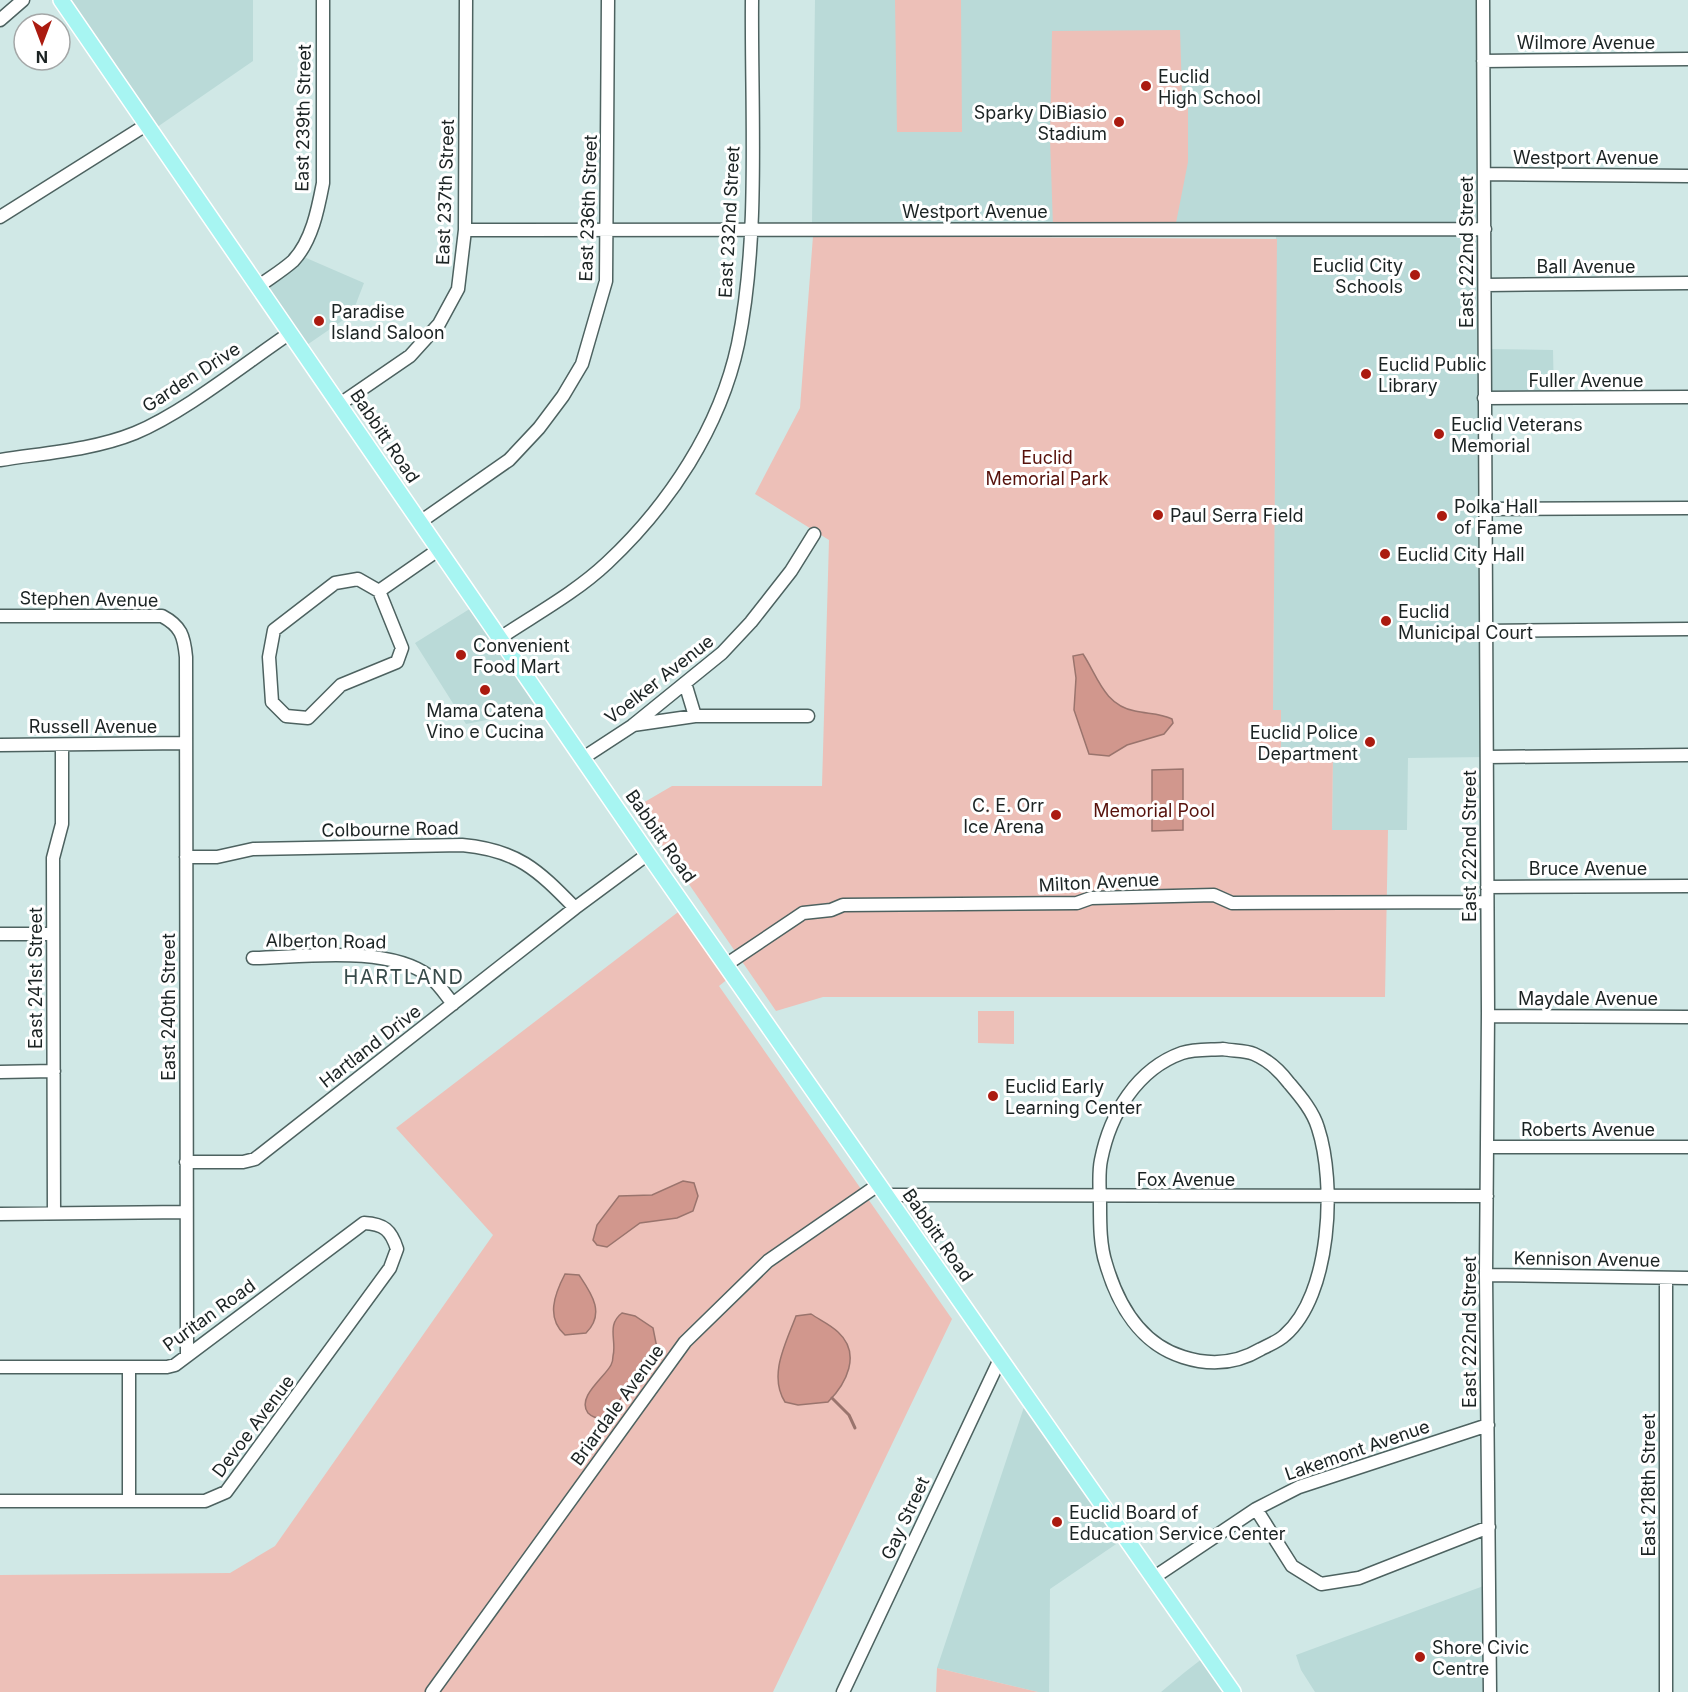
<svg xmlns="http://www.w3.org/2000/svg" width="1688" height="1692" font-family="Inter,sans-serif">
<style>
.built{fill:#badad8}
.green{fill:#edc0b8}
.water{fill:#d1978d;stroke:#9a746d;stroke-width:1.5}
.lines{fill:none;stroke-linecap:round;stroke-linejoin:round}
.stream{stroke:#9a746d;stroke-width:3}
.minor-casing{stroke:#4d6260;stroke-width:15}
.major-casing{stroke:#fff;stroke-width:18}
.minor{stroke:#fff;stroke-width:12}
.major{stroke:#a7f5f2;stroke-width:15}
.poi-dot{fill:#ab1b10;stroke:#fff;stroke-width:2}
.labels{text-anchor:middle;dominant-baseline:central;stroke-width:6;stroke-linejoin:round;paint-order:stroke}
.street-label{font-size:18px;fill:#1b2323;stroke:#fff}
.poi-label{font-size:18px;fill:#1b2323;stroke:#fff;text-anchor:start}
.park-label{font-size:18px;fill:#57120c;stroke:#fff}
.neighbourhood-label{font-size:20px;letter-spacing:1.5px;fill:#384b4a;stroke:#fff}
</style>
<rect width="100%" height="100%" fill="#d0e8e6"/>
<path class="built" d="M 61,0 L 253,0 L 253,61 L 150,132 Z
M 815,0 L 1478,0 L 1478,220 L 1467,224 L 812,224 Z
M 1485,229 L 1484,349 L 1553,350 L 1554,398 L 1484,398 L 1487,757 L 1408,758 L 1407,830 L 1332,830 L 1333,755 L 1281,755 L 1281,710 L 1273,710 L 1276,230 Z
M 297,254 L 364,283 L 352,314 L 301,349 L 259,286 Z
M 476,605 L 548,708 L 466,724 L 415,643 Z
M 1027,1398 L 1125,1538 L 1050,1589 L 1049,1692 L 1038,1692 L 937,1668 Z
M 1489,1584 L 1490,1692 L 1315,1692 L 1301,1670 L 1296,1655 Z
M 1207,1655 L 1233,1692 L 1161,1692 L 1185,1672 Z"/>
<path class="green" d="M 895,0 L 961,0 L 962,132 L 897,132 Z
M 1180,30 L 1182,93 L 1188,105 L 1188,162 L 1175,228 L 1053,227 L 1050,138 L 1052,31 Z
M 813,236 L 1277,239 L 1273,710 L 1281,710 L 1281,755 L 1333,755 L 1332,830 L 1388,830 L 1385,997 L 823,997 L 776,1011 L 636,807 L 672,786 L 822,786 L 829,540 L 755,494 L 800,408 Z
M 686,906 L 734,974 L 719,986 L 952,1319 L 773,1692 L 0,1692 L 0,1575 L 230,1573 L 275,1546 L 493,1235 L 396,1128 Z
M 978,1011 L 1014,1011 L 1014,1044 L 978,1043 Z
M 937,1668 L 1038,1692 L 936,1692 Z"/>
<path class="water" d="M 1083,654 C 1098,677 1104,705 1135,711 C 1148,714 1160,713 1172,719 L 1173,723 L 1164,734 L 1127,745 L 1109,756 L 1089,754 L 1074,710 L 1076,678 L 1073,656 Z
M 1183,769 L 1183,830 L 1152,831 L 1152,770 Z
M 683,1181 L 694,1183 L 698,1196 L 693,1211 L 677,1218 L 640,1223 L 607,1247 L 597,1245 L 593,1240 L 597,1225 L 619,1196 L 652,1195 Z
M 565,1274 L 579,1275 C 591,1293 606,1313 586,1333 L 565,1335 C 546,1318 554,1295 565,1274 Z
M 622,1313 L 635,1316 L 653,1328 L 657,1348 C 632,1359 622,1415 601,1418 C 597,1419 591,1416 588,1413 C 576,1397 605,1377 611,1365 C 612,1363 613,1359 613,1356 C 617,1341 606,1325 622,1313 Z
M 811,1314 C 820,1320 831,1325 838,1332 C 862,1354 846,1384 828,1402 L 798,1405 L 785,1402 C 768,1375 786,1343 796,1316 Z"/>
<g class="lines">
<path class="stream" d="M 832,1398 L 849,1415 L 855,1428"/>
<defs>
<path id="minor" d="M 1483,0 L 1488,1013 L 1486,1275 L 1490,1692
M 0,20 L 23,0
M 1483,61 L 1688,59
M 1484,174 L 1688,176
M 0,217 L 146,125
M 465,230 L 1485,229
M 1485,285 L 1688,283
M 259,286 C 270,278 283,270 293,261 C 312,241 318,209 323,183 L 323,0
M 1484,398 L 1688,397
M 340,404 L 410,356 L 439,324 L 458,289 L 465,230 L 466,0
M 0,460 C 44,453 93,450 135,433 C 185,412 244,364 290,333
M 1484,509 L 1688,508
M 420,522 L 509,460 L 539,428 L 563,396 L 582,364 L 606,281 L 608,0
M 358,579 L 379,591 L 402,648 L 397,662 L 341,685 L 308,718 L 286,716 L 272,702 L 269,657 L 274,630 L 335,583 Z
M 379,591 L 438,550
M 0,616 L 162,616 C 181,626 184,636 186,657 L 187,1356
M 1485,631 L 1688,629
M 500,638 C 536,614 575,593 607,563 C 669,505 720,428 738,344 C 760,237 751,110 752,0
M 685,683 L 695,716
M 633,725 L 695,716 L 808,716
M 0,745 L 186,743
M 1487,757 L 1688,755
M 583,758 L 632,726 L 722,653 L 751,622 L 791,571 L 814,534
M 186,857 L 217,857 L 253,849 L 462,845 C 517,850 537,869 575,908
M 1487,887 L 1688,886
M 0,934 L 53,934
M 253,958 C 303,957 388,945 429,976 C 438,983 446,995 453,1004
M 727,964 L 803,913 L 831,910 L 843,905 L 1077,903 L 1091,898 L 1214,895 L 1232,903 L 1487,902
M 1488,1016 L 1688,1017
M 1223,1049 C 1233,1051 1245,1050 1254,1054 C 1268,1060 1280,1071 1289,1083 C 1300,1096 1313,1111 1318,1128 C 1336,1183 1331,1295 1285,1335 C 1279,1341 1269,1345 1261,1349 C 1236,1364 1211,1366 1183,1357 C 1141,1344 1118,1305 1106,1264 C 1100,1246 1100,1224 1100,1205 C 1100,1191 1098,1174 1101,1160 C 1110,1114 1137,1069 1182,1053 C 1194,1049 1210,1050 1223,1049 Z
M 0,1072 L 54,1071
M 1488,1147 L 1688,1147
M 186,1162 L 243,1162 L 255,1159 L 575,908 L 648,854
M 886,1195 L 1487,1196
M 54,1213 L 53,858 L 62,824 L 62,745
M 0,1214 L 186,1212
M 1486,1275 L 1688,1278
M 0,1367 L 167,1367 L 175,1365 L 364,1223 C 384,1224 391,1230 397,1249 L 390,1268 L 226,1492 L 205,1501 L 0,1501
M 129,1501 L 129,1367
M 1256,1509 L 1292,1566 L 1321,1584 L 1359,1578 L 1489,1527
M 1153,1578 L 1256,1509 L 1299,1487 L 1488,1425
M 432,1692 L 685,1342 L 768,1261 L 878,1185
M 843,1692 L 1000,1359
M 1666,1692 L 1666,1278"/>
<path id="major" d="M 61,0 L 648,854 L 1233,1692"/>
</defs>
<use href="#minor" class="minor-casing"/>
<use href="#major" class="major-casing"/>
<use href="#minor" class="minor"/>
<use href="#major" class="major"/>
</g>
<g class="poi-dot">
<circle cx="1146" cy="86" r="6"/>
<circle cx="1119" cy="122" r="6"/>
<circle cx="1415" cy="275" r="6"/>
<circle cx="319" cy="321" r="6"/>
<circle cx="1366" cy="374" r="6"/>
<circle cx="1439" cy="434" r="6"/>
<circle cx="1158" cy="515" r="6"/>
<circle cx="1442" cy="516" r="6"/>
<circle cx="1385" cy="554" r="6"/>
<circle cx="1386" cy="621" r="6"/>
<circle cx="461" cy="655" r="6"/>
<circle cx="485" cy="690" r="6"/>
<circle cx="1370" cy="742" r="6"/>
<circle cx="1056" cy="815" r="6"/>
<circle cx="993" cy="1096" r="6"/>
<circle cx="1057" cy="1522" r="6"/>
<circle cx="1420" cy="1657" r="6"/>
</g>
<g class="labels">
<g class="street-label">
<text x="1586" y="42">Wilmore Avenue</text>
<text transform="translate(303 118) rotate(-89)">East 239th Street</text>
<text x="1586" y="157">Westport Avenue</text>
<text transform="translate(445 192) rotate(-88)">East 237th Street</text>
<text transform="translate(588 208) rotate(-88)">East 236th Street</text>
<text x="975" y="211">Westport Avenue</text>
<text transform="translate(729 222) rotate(-87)">East 232nd Street</text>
<text transform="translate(1466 252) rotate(-90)">East 222nd Street</text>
<text x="1586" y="266">Ball Avenue</text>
<text transform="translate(191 377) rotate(-33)">Garden Drive</text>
<text x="1586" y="380">Fuller Avenue</text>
<text transform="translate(385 436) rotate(56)">Babbitt Road</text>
<text transform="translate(89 599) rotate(1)">Stephen Avenue</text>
<text transform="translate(659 679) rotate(-38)">Voelker Avenue</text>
<text x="93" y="726">Russell Avenue</text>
<text transform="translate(390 829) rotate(-1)">Colbourne Road</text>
<text transform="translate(661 836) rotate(55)">Babbitt Road</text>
<text transform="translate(1469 846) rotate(-90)">East 222nd Street</text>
<text x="1588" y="868">Bruce Avenue</text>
<text transform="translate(1099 882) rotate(-3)">Milton Avenue</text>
<text transform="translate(326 941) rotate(1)">Alberton Road</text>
<text transform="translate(35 978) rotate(-90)">East 241st Street</text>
<text x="1588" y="998">Maydale Avenue</text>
<text transform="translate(168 1007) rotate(-90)">East 240th Street</text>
<text transform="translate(370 1046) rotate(-38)">Hartland Drive</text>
<text x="1588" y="1129">Roberts Avenue</text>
<text x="1186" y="1179">Fox Avenue</text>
<text transform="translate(938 1235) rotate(55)">Babbitt Road</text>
<text transform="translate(1587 1259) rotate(1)">Kennison Avenue</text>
<text transform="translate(209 1315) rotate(-36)">Puritan Road</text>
<text transform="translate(1469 1332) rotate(-90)">East 222nd Street</text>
<text transform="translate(617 1405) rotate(-54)">Briardale Avenue</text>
<text transform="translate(253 1426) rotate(-53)">Devoe Avenue</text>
<text transform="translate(1357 1450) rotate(-19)">Lakemont Avenue</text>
<text transform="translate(1648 1485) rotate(-90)">East 218th Street</text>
<text transform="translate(905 1518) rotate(-65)">Gay Street</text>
</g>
<g class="poi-label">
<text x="1158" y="76">Euclid<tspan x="1158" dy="21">High School</tspan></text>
<text x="1107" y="112" text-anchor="end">Sparky DiBiasio<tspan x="1107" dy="21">Stadium</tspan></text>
<text x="1403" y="265" text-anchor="end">Euclid City<tspan x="1403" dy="21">Schools</tspan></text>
<text x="331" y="311">Paradise<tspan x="331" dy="21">Island Saloon</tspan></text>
<text x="1378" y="364">Euclid Public<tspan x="1378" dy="21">Library</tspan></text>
<text x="1451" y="424">Euclid Veterans<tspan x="1451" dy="21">Memorial</tspan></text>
<text x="1454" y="506">Polka Hall<tspan x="1454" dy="21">of Fame</tspan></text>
<text x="1170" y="515">Paul Serra Field</text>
<text x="1397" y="554">Euclid City Hall</text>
<text x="1398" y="611">Euclid<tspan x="1398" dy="21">Municipal Court</tspan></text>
<text x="473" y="645">Convenient<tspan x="473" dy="21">Food Mart</tspan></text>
<text x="485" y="710" text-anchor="middle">Mama Catena<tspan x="485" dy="21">Vino e Cucina</tspan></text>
<text x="1358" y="732" text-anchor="end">Euclid Police<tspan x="1358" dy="21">Department</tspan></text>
<text x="1044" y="805" text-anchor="end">C. E. Orr<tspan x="1044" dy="21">Ice Arena</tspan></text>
<text x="1005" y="1086">Euclid Early<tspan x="1005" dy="21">Learning Center</tspan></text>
<text x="1069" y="1512">Euclid Board of<tspan x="1069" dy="21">Education Service Center</tspan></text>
<text x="1432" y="1647">Shore Civic<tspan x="1432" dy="21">Centre</tspan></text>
</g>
<g class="park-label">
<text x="1047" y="457">Euclid<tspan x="1047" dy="21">Memorial Park</tspan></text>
<text x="1154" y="810">Memorial Pool</text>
</g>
<g class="neighbourhood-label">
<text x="404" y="977">HARTLAND</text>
</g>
</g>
<g transform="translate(42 42) rotate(180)"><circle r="28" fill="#ffffff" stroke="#a4a7a7" stroke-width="1.5"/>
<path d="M0-4.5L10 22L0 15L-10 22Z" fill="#ab1b10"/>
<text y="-9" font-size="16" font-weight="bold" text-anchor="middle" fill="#1b2323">N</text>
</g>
</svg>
